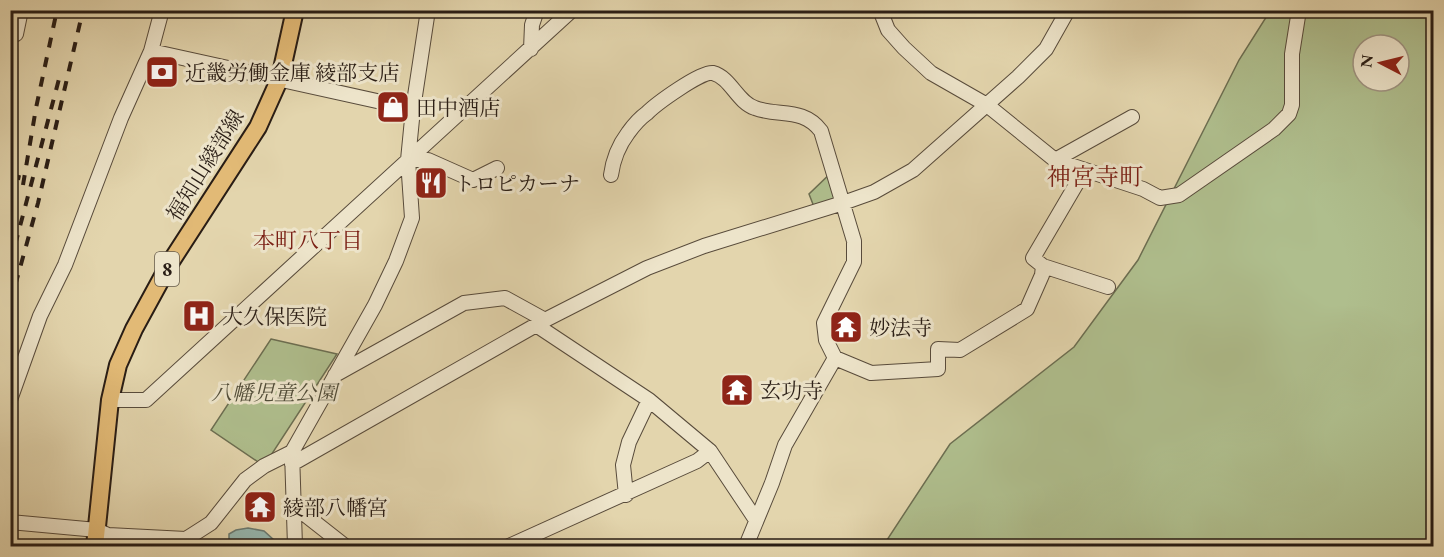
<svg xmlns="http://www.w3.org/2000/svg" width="1444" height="557" font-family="'EB Garamond','Noto Serif JP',serif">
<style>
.green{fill:#afbe8d;stroke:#6c6e51;stroke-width:1.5;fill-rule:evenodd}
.water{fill:#96b8b0;stroke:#6a7a72;stroke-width:1.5}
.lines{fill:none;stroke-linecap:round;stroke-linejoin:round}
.minor-casing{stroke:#584b3b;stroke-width:16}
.major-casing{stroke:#291d15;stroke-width:20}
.minor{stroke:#ede4ca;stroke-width:14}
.major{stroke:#e2ba76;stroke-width:16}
.rail{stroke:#291d15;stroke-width:4;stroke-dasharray:10 10;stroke-linecap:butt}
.labels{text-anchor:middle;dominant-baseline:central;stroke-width:6;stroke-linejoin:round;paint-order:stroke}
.shield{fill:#ede4ca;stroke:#64594b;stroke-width:1.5}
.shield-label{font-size:20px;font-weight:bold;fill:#291d15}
.poi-label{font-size:21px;fill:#291d15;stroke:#ede4ca;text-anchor:start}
.street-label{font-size:21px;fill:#291d15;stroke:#ede4ca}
.park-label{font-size:21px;font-style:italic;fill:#514d39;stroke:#ede4ca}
.neighbourhood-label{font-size:22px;fill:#7a1f14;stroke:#ede4ca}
.quarter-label{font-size:24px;fill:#7a1f14;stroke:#ede4ca}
</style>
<rect width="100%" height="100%" fill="#e3d5ad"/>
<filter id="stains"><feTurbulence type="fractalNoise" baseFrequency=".00333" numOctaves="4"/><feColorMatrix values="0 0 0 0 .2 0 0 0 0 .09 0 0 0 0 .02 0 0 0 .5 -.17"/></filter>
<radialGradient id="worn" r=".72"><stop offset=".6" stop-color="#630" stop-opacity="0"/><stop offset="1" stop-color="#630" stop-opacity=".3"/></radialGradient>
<path class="green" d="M 1270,11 L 1433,11 L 1433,546 L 883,546 L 950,444 L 1074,347 L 1138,260 L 1239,60 ZM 1363,45 L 1399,45 L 1399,81 L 1363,81 Z
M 833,171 L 843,203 L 816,212 L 809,194 Z
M 271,339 L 337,354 L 264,466 L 211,430 Z"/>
<path class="water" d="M 248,528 L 264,531 L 275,541 L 276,546 L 231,546 L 229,543 L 229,534 L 236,530 Z"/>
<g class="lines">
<defs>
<path id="minor" d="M 880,10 L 888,30 L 904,48 L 931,73 L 987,105 L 1055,160 L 1143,189 L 1160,198 L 1179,195 L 1274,129 L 1289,114 L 1292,105 L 1292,54 L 1299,10
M 10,32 L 16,34 L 21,10
M 531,49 L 532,25 L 537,10
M 151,51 L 413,109
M 408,160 L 428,160 L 473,180 L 497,168
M 611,175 C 613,160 619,145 628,133 C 633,126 640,118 647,113 C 656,104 701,71 713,73 C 731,78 737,102 755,108 C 779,117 803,107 821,131 L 854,241 L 854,262 L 824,323 L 826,340 L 835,358 L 871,373 L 938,369 L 938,349 L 960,350 L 1027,309 L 1042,275 L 1043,266 L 1033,258 L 1077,183 L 1055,160 L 1132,117
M 1043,266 L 1108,287
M 536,325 L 649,400 L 710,451 L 756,520
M 335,375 L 464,303 L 505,298 L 545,320
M 10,400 L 40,316 L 65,265 L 121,118 L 151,51 L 162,10
M 110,400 L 146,400 L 572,10
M 292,464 L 545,320 L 647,268 L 704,246 L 843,203 L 874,192 L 913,170 L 1018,77 L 1046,49 L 1068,10
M 626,495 L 623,465 L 629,442 L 649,400
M 294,506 L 345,546
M 10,522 L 97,530 L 108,535 L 186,539 L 211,523 L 245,480 L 264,466 L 292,452
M 295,546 L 292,452 L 375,305 L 396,261 L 412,218 L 408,160 L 413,109 L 428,10
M 509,546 L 697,461 L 710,451
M 746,546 L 772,483 L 785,445 L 835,358"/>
<path id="major" d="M 95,546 L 110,400 L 118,365 L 134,329 L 170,263 L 258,127 L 280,78 L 295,10"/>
</defs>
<use href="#minor" class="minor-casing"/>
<use href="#major" class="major-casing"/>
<use href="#minor" class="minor"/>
<use href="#major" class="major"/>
<path class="rail" d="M 23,185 L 36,108 L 57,10
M 10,219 L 19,175
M 10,264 L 59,79
M 10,304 L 38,203 L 83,10"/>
</g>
<defs>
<symbol id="bank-square" viewBox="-11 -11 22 22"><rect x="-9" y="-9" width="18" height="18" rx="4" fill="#8f2418" stroke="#ede4ca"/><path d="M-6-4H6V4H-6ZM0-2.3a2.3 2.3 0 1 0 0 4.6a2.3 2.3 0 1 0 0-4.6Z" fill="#fff"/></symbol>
<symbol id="shop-square" viewBox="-11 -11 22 22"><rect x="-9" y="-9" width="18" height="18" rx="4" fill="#8f2418" stroke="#ede4ca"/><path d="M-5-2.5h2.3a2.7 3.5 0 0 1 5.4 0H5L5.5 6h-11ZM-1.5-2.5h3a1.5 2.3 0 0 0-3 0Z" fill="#fff"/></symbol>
<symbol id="restaurant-square" viewBox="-11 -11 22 22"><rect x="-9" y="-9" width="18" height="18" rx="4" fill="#8f2418" stroke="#ede4ca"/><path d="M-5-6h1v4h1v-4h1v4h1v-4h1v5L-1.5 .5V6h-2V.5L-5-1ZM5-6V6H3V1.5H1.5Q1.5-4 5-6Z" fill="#fff"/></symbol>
<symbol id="hospital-square" viewBox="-11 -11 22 22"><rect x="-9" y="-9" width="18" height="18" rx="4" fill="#8f2418" stroke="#ede4ca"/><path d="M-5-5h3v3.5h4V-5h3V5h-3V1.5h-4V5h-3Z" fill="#fff"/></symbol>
<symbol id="temple-square" viewBox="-11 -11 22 22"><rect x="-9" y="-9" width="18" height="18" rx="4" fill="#8f2418" stroke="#ede4ca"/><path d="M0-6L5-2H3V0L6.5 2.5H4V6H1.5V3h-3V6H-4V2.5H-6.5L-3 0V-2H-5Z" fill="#fff"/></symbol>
</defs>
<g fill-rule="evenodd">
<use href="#bank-square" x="143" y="53" width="38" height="38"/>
<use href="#shop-square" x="374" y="88" width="38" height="38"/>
<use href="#restaurant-square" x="412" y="164" width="38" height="38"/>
<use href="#hospital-square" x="180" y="297" width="38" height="38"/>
<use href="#temple-square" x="827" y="308" width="38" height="38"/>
<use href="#temple-square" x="718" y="371" width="38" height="38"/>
<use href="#temple-square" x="241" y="488" width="38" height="38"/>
</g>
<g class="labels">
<rect class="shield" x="155" y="252" width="24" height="34" rx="4.5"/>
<g class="shield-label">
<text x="167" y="269">8</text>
</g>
<g class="poi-label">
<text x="185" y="72">近畿労働金庫 綾部支店</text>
<text x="416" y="107">田中酒店</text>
<text x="454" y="183">トロピカーナ</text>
<text x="222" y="316">大久保医院</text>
<text x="869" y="327">妙法寺</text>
<text x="760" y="390">玄功寺</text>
<text x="283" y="507">綾部八幡宮</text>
</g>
<g class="street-label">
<text transform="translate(205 165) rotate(-58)">福知山綾部線</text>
</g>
<g class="park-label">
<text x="274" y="392">八幡児童公園</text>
</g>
<g class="neighbourhood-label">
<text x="308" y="240">本町八丁目</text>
</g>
<g class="quarter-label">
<text x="1095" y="176">神宮寺町</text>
</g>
</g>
<rect width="1444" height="557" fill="none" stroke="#e3d5ad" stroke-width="36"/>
<rect x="12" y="12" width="1420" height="533" fill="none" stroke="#291d15" stroke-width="3"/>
<rect x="18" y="18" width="1408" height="521" fill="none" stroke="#291d15" stroke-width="1.5"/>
<g transform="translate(1381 63) rotate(277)"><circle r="28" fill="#ede4ca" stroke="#9f9482" stroke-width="1.5"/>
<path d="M0-4.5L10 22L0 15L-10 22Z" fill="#8f2418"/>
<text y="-9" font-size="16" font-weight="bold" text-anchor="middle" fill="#291d15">N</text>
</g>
<rect width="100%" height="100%" filter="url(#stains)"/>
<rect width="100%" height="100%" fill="url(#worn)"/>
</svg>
